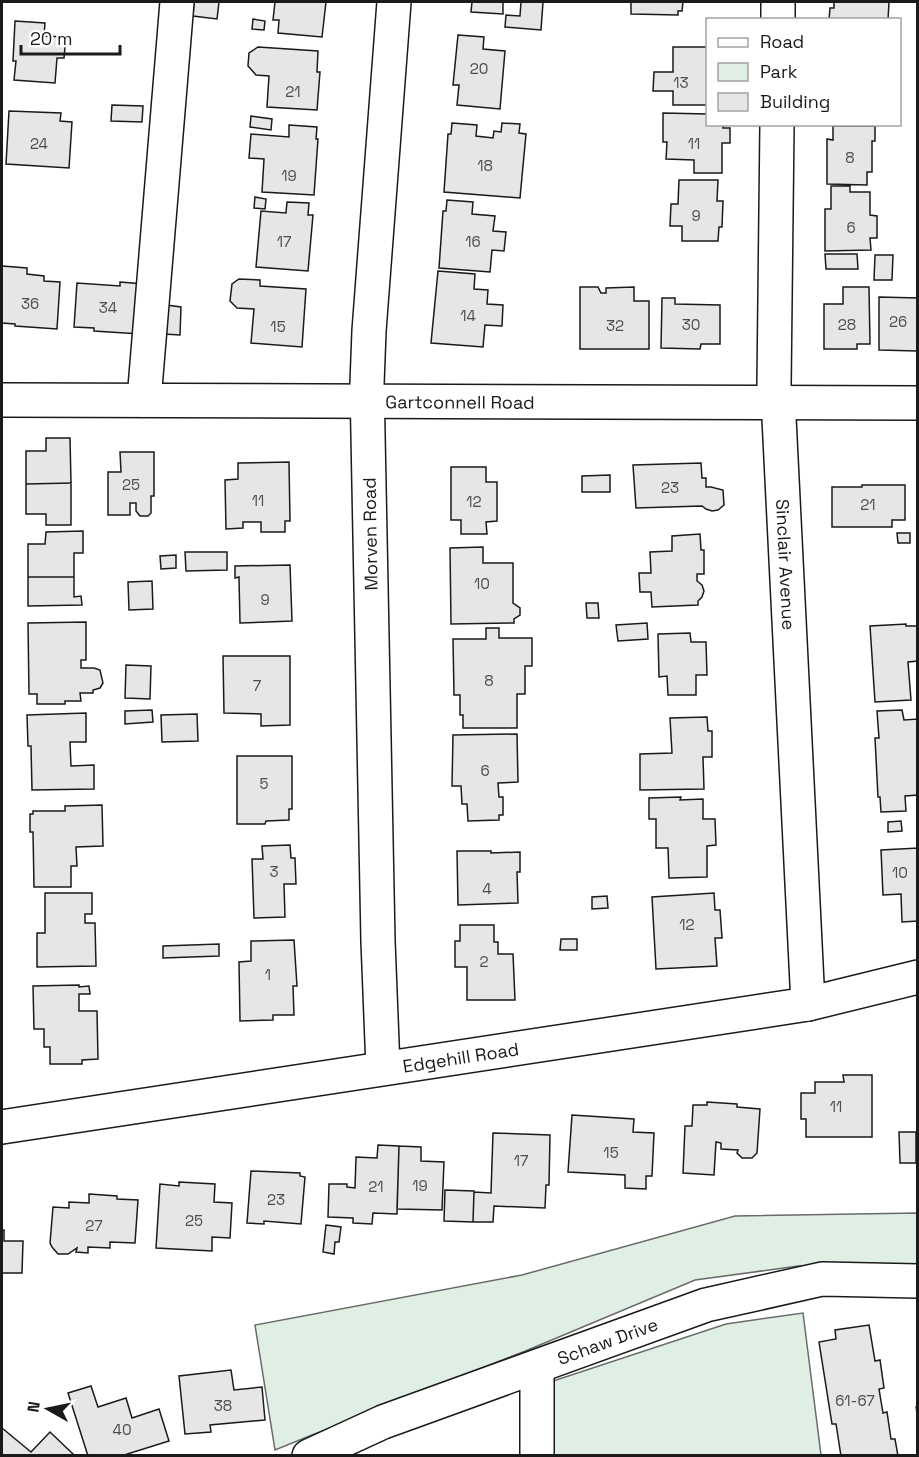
<svg xmlns="http://www.w3.org/2000/svg" width="919" height="1457" font-family="'Space Grotesk',sans-serif">
<style>
.green{fill:#e0efe3;stroke:#6a6a6a;stroke-width:1.5}
.building{fill:#e6e6e6;stroke:#1a1a1a;stroke-width:1.5}
.lines{fill:none;stroke-linecap:round;stroke-linejoin:round}
.minor-casing{stroke:#1a1a1a;stroke-width:36}
.path{stroke:#5f5f5f;stroke-width:4;stroke-dasharray:4.5 3;stroke-linecap:butt}
.minor{stroke:#fff;stroke-width:33}
.labels{text-anchor:middle;dominant-baseline:central;stroke-width:4.5;stroke-linejoin:round;paint-order:stroke}
.number-label{font-size:15px;fill:#4d4d4d}
.street-label{font-size:18px;fill:#1a1a1a;stroke:#fff}
</style>
<rect width="100%" height="100%" fill="#fff"/>
<path class="green" d="M 917,1213 L 917,1265 L 798,1266 L 695,1280 L 523,1352 L 312,1435 L 275,1450 L 255,1325 L 522,1275 L 735,1216 Z
M 803,1313 L 821,1455 L 546,1455 L 544,1384 L 726,1324 Z"/>
<path class="building" d="M 194,2 L 219,2 L 217,19 L 193,16 Z
M 275,2 L 326,2 L 322,37 L 278,33 L 279,20 L 273,20 Z
M 472,2 L 503,2 L 503,14 L 471,12 Z
M 521,2 L 543,2 L 541,30 L 505,27 L 506,15 L 520,16 Z
M 631,2 L 683,2 L 682,11 L 678,11 L 678,15 L 631,14 Z
M 834,2 L 889,2 L 888,20 L 829,20 L 830,8 L 834,8 Z
M 253,19 L 265,21 L 264,30 L 252,29 Z
M 15,21 L 45,23 L 44,36 L 66,37 L 64,58 L 57,58 L 55,83 L 14,80 L 16,61 L 13,61 Z
M 458,35 L 484,37 L 483,49 L 505,51 L 500,109 L 457,105 L 459,85 L 453,85 Z
M 258,47 L 318,51 L 317,72 L 320,72 L 317,110 L 267,107 L 269,76 L 256,75 L 248,66 L 249,53 Z
M 673,47 L 708,47 L 708,105 L 673,105 L 673,91 L 653,91 L 654,72 L 673,72 Z
M 112,105 L 143,106 L 142,122 L 111,121 Z
M 9,111 L 61,113 L 60,121 L 72,122 L 69,168 L 6,164 Z
M 663,113 L 708,114 L 708,124 L 723,124 L 723,128 L 730,128 L 730,143 L 722,143 L 722,173 L 694,173 L 694,160 L 666,159 L 667,142 L 663,142 Z
M 251,116 L 272,119 L 271,130 L 250,127 Z
M 452,123 L 477,125 L 476,136 L 493,138 L 494,131 L 501,132 L 502,123 L 520,124 L 519,133 L 526,134 L 520,198 L 444,192 L 448,134 L 451,134 Z
M 289,125 L 317,127 L 316,139 L 318,139 L 314,195 L 262,192 L 264,159 L 249,158 L 251,134 L 289,137 Z
M 833,126 L 875,126 L 875,141 L 872,141 L 872,172 L 867,172 L 867,185 L 827,184 L 827,139 L 833,140 Z
M 679,180 L 718,180 L 717,201 L 723,201 L 722,227 L 719,227 L 718,241 L 682,241 L 682,226 L 670,226 L 671,204 L 678,204 Z
M 831,186 L 850,186 L 850,192 L 870,192 L 870,215 L 877,216 L 877,238 L 870,238 L 871,250 L 825,251 L 825,209 L 831,209 Z
M 255,197 L 266,199 L 265,209 L 254,208 Z
M 447,200 L 473,202 L 472,214 L 495,216 L 493,231 L 506,232 L 504,251 L 492,250 L 490,272 L 439,268 L 443,211 L 446,211 Z
M 287,202 L 309,203 L 308,215 L 313,215 L 308,271 L 256,267 L 261,211 L 286,213 Z
M 825,254 L 857,254 L 858,269 L 826,269 Z
M 875,255 L 893,255 L 892,280 L 874,280 Z
M 2,266 L 27,268 L 27,274 L 44,276 L 44,281 L 60,282 L 57,329 L 15,326 L 15,324 L 2,323 Z
M 438,271 L 475,274 L 474,289 L 488,290 L 487,304 L 503,305 L 502,326 L 485,325 L 483,347 L 431,343 Z
M 239,279 L 260,280 L 260,286 L 306,289 L 302,347 L 251,343 L 254,309 L 237,308 L 230,301 L 232,284 Z
M 120,282 L 144,284 L 140,334 L 94,331 L 94,328 L 74,327 L 77,283 L 120,286 Z
M 580,287 L 598,287 L 601,293 L 606,293 L 606,288 L 634,287 L 634,301 L 649,301 L 649,349 L 580,349 Z
M 843,287 L 869,287 L 870,344 L 857,344 L 857,349 L 824,349 L 824,304 L 843,304 Z
M 879,297 L 918,298 L 917,351 L 879,350 Z
M 662,298 L 675,298 L 675,304 L 720,305 L 720,344 L 701,344 L 700,349 L 661,348 Z
M 166,305 L 181,307 L 180,335 L 164,334 Z
M 46,438 L 70,438 L 71,483 L 26,484 L 26,451 L 46,451 Z
M 120,452 L 154,452 L 154,496 L 151,496 L 151,513 L 148,516 L 140,516 L 136,511 L 136,503 L 130,503 L 130,515 L 108,515 L 108,472 L 121,472 Z
M 289,462 L 290,521 L 285,521 L 285,532 L 261,532 L 261,522 L 243,522 L 243,528 L 226,529 L 225,480 L 238,479 L 238,463 Z
M 701,463 L 702,478 L 706,478 L 706,487 L 711,487 L 723,490 L 724,505 L 718,510 L 712,511 L 706,509 L 702,506 L 636,508 L 633,465 Z
M 451,467 L 486,467 L 486,482 L 497,482 L 497,521 L 486,522 L 487,534 L 461,534 L 461,520 L 451,520 Z
M 610,475 L 610,492 L 582,492 L 582,476 Z
M 71,483 L 71,525 L 46,525 L 46,514 L 26,514 L 26,484 Z
M 862,485 L 905,485 L 905,520 L 892,520 L 892,527 L 832,527 L 832,487 L 862,487 Z
M 83,531 L 83,553 L 74,553 L 74,577 L 28,577 L 28,544 L 45,544 L 46,532 Z
M 897,533 L 910,533 L 910,543 L 898,543 Z
M 700,534 L 701,550 L 704,550 L 704,574 L 697,574 L 697,581 L 702,585 L 704,591 L 702,597 L 698,601 L 698,605 L 652,607 L 651,592 L 640,592 L 639,573 L 651,573 L 650,552 L 672,551 L 672,536 Z
M 483,547 L 483,563 L 513,563 L 513,603 L 520,608 L 520,615 L 514,619 L 514,623 L 451,624 L 450,548 Z
M 185,552 L 227,552 L 227,570 L 186,571 Z
M 176,555 L 176,568 L 161,569 L 160,556 Z
M 290,565 L 292,621 L 240,623 L 239,577 L 235,578 L 235,566 Z
M 28,577 L 74,577 L 74,597 L 81,596 L 82,605 L 28,606 Z
M 152,581 L 153,609 L 129,610 L 128,582 Z
M 586,603 L 598,603 L 599,618 L 587,618 Z
M 86,622 L 86,660 L 81,660 L 81,668 L 94,668 L 100,670 L 103,683 L 100,688 L 93,690 L 93,693 L 80,693 L 81,701 L 65,701 L 65,704 L 37,704 L 37,694 L 29,694 L 28,623 Z
M 647,623 L 648,639 L 618,641 L 616,625 Z
M 906,624 L 906,626 L 918,626 L 918,661 L 908,662 L 911,700 L 875,702 L 870,626 Z
M 486,628 L 499,628 L 499,638 L 532,638 L 532,666 L 525,666 L 525,694 L 517,694 L 517,728 L 463,728 L 463,715 L 460,715 L 460,695 L 454,695 L 453,639 L 486,639 Z
M 690,633 L 691,642 L 706,642 L 707,675 L 696,675 L 696,695 L 668,695 L 667,676 L 659,677 L 658,634 Z
M 223,656 L 290,656 L 290,725 L 261,726 L 261,714 L 224,713 Z
M 126,665 L 151,666 L 150,699 L 125,698 Z
M 152,710 L 153,722 L 125,724 L 125,711 Z
M 902,710 L 904,720 L 918,719 L 918,795 L 905,796 L 906,811 L 881,812 L 880,797 L 878,797 L 875,738 L 879,738 L 877,711 Z
M 86,713 L 86,742 L 70,742 L 71,766 L 94,765 L 94,789 L 32,790 L 31,746 L 28,746 L 27,715 Z
M 197,714 L 198,741 L 162,742 L 161,715 Z
M 707,717 L 708,731 L 712,731 L 712,757 L 703,757 L 704,789 L 640,790 L 640,754 L 672,753 L 670,718 Z
M 517,734 L 518,782 L 498,783 L 499,797 L 503,797 L 503,815 L 499,815 L 499,820 L 468,821 L 467,804 L 462,804 L 461,786 L 452,786 L 453,735 Z
M 237,756 L 292,756 L 292,809 L 289,809 L 289,820 L 266,821 L 265,824 L 237,824 Z
M 681,797 L 680,800 L 703,799 L 703,819 L 715,819 L 716,845 L 707,846 L 707,877 L 669,878 L 668,848 L 656,848 L 656,819 L 649,819 L 649,798 Z
M 102,805 L 103,846 L 76,847 L 77,866 L 71,866 L 71,887 L 34,887 L 33,832 L 30,832 L 30,814 L 33,814 L 33,811 L 65,811 L 65,806 Z
M 901,821 L 902,831 L 888,832 L 888,822 Z
M 290,845 L 291,858 L 295,858 L 296,884 L 284,884 L 285,917 L 254,918 L 252,859 L 263,859 L 262,846 Z
M 918,848 L 918,921 L 902,922 L 901,894 L 883,895 L 881,850 Z
M 457,851 L 491,851 L 491,853 L 520,852 L 520,872 L 517,872 L 518,903 L 458,905 Z
M 45,893 L 92,893 L 92,914 L 85,914 L 85,923 L 95,923 L 96,966 L 37,967 L 37,933 L 45,933 Z
M 714,893 L 715,910 L 720,910 L 722,938 L 715,938 L 717,966 L 656,969 L 652,897 Z
M 607,896 L 608,908 L 592,909 L 592,897 Z
M 460,925 L 494,925 L 494,942 L 498,942 L 498,954 L 513,954 L 515,1000 L 467,1000 L 467,967 L 455,967 L 455,941 L 460,941 Z
M 561,939 L 577,939 L 577,950 L 560,950 Z
M 294,940 L 297,986 L 293,986 L 294,1015 L 273,1015 L 273,1020 L 240,1021 L 239,962 L 251,961 L 251,941 Z
M 219,944 L 219,956 L 163,958 L 163,946 Z
M 79,985 L 79,987 L 89,986 L 90,994 L 79,994 L 79,1011 L 97,1011 L 98,1059 L 82,1060 L 82,1064 L 50,1064 L 50,1047 L 44,1047 L 44,1029 L 34,1029 L 33,986 Z
M 843,1075 L 872,1075 L 872,1137 L 806,1137 L 806,1119 L 801,1119 L 801,1093 L 815,1093 L 815,1082 L 844,1082 Z
M 707,1102 L 737,1104 L 737,1107 L 760,1109 L 757,1153 L 752,1158 L 742,1158 L 737,1153 L 738,1150 L 721,1149 L 721,1143 L 716,1142 L 714,1175 L 683,1173 L 685,1126 L 692,1126 L 693,1105 L 707,1105 Z
M 572,1115 L 634,1119 L 633,1132 L 654,1133 L 652,1176 L 646,1176 L 646,1189 L 625,1188 L 625,1175 L 568,1172 Z
M 899,1132 L 916,1132 L 916,1163 L 900,1163 Z
M 493,1133 L 550,1135 L 549,1185 L 546,1185 L 545,1208 L 494,1206 L 493,1222 L 473,1222 L 474,1192 L 491,1193 Z
M 378,1145 L 399,1146 L 397,1214 L 373,1213 L 372,1224 L 353,1223 L 353,1218 L 328,1217 L 329,1184 L 347,1184 L 347,1187 L 355,1188 L 356,1157 L 377,1158 Z
M 399,1146 L 421,1147 L 421,1161 L 444,1162 L 442,1210 L 397,1209 Z
M 251,1171 L 300,1173 L 300,1176 L 305,1177 L 301,1224 L 264,1221 L 264,1224 L 247,1223 Z
M 179,1182 L 215,1184 L 214,1202 L 232,1203 L 230,1238 L 212,1237 L 212,1251 L 156,1248 L 160,1184 L 179,1186 Z
M 445,1190 L 474,1191 L 473,1222 L 444,1221 Z
M 89,1194 L 117,1196 L 117,1199 L 138,1200 L 135,1243 L 110,1242 L 110,1248 L 88,1247 L 88,1253 L 76,1252 L 77,1248 L 68,1254 L 58,1254 L 52,1247 L 50,1243 L 53,1207 L 69,1208 L 69,1202 L 89,1203 Z
M 326,1225 L 341,1227 L 339,1242 L 335,1242 L 334,1254 L 323,1252 Z
M 2,1230 L 4,1230 L 4,1241 L 23,1241 L 22,1273 L 2,1273 Z
M 869,1325 L 875,1361 L 880,1360 L 884,1388 L 879,1389 L 883,1413 L 887,1412 L 891,1439 L 895,1439 L 898,1456 L 841,1456 L 836,1424 L 832,1424 L 819,1342 L 836,1339 L 835,1330 Z
M 231,1370 L 234,1390 L 262,1387 L 265,1420 L 210,1425 L 211,1432 L 185,1434 L 179,1376 Z
M 91,1386 L 98,1407 L 126,1398 L 132,1418 L 159,1409 L 169,1441 L 121,1456 L 88,1456 L 68,1393 Z
M 2,1428 L 31,1452 L 50,1432 L 73,1454 L 71,1456 L 2,1456 Z"/>
<g class="lines">
<defs>
<g id="minor">
<path d="M 778,20 L 778,2"/>
<path id="s1" d="M 777,124 L 774,386 L 779,418 L 808,1004"/>
<path id="s2" d="M 2,400 L 918,403"/>
<path d="M 144,400 L 177,2"/>
<path d="M 383,1068 L 378,941 L 367,384 L 369,331 L 394,2"/>
<path id="s3" d="M 2,1127 L 808,1004 L 918,977"/>
<path id="s4" d="M 309,1456 L 383,1422 L 706,1305 L 822,1279 L 918,1281"/>
<path d="M 537,1456 L 537,1367"/>
</g>
</defs>
<use href="#minor" class="minor-casing"/>
<path class="path" d="M 917,1406 L 918,1412"/>
<use href="#minor" class="minor"/>
</g>
<g class="labels">
<g class="number-label">
<text x="479" y="68">20</text>
<text x="681" y="82">13</text>
<text x="293" y="91">21</text>
<text x="39" y="143">24</text>
<text x="694" y="143">11</text>
<text x="850" y="157">8</text>
<text x="485" y="165">18</text>
<text x="289" y="175">19</text>
<text x="696" y="215">9</text>
<text x="851" y="227">6</text>
<text x="284" y="241">17</text>
<text x="473" y="241">16</text>
<text x="30" y="303">36</text>
<text x="108" y="307">34</text>
<text x="468" y="315">14</text>
<text x="898" y="321">26</text>
<text x="691" y="324">30</text>
<text x="847" y="324">28</text>
<text x="615" y="325">32</text>
<text x="278" y="326">15</text>
<text x="131" y="484">25</text>
<text x="670" y="487">23</text>
<text x="258" y="500">11</text>
<text x="474" y="501">12</text>
<text x="868" y="504">21</text>
<text x="482" y="583">10</text>
<text x="265" y="599">9</text>
<text x="489" y="680">8</text>
<text x="257" y="685">7</text>
<text x="485" y="770">6</text>
<text x="264" y="783">5</text>
<text x="274" y="871">3</text>
<text x="900" y="872">10</text>
<text x="487" y="888">4</text>
<text x="687" y="924">12</text>
<text x="484" y="961">2</text>
<text x="268" y="974">1</text>
<text x="836" y="1106">11</text>
<text x="611" y="1152">15</text>
<text x="521" y="1160">17</text>
<text x="420" y="1185">19</text>
<text x="376" y="1186">21</text>
<text x="276" y="1199">23</text>
<text x="194" y="1220">25</text>
<text x="94" y="1225">27</text>
<text x="855" y="1400">61-67</text>
<text x="223" y="1405">38</text>
<text x="122" y="1429">40</text>
</g>
<g class="street-label">
<text stroke="none"><textPath href="#s2" startOffset="458">Gartconnell Road</textPath></text>
<text transform="translate(370 534) rotate(-91)">Morven Road</text>
<text stroke="none"><textPath href="#s1" startOffset="441">Sinclair Avenue</textPath></text>
<text stroke="none"><textPath href="#s3" startOffset="464">Edgehill Road</textPath></text>
<text stroke="none"><textPath href="#s4" startOffset="320">Schaw Drive</textPath></text>
</g>
</g>
<rect width="919" height="1457" fill="none" stroke="#1a1a1a" stroke-width="6"/>
<rect x="706" y="18" width="195" height="108" fill="#ffffff" stroke="#a3a3a3" stroke-width="1.5"/>
<rect x="718" y="38" width="30" height="9" fill="#ffffff" stroke="#a3a3a3" stroke-width="1.5"/>
<text x="760" y="48" font-size="18" fill="#1a1a1a">Road</text>
<rect x="718" y="63" width="30" height="18" fill="#e0efe3" stroke="#a3a3a3" stroke-width="1.5"/>
<text x="760" y="78" font-size="18" fill="#1a1a1a">Park</text>
<rect x="718" y="93" width="30" height="18" fill="#e6e6e6" stroke="#a3a3a3" stroke-width="1.5"/>
<text x="760" y="108" font-size="18" fill="#1a1a1a">Building</text>
<g transform="translate(48 1409) rotate(279)" stroke="#ffffff" stroke-width="4.5" paint-order="stroke">
<path d="M0-4.5L10 22L0 15L-10 22Z" fill="#1a1a1a"/>
<text y="-9" font-size="16" font-weight="bold" text-anchor="middle" fill="#1a1a1a">N</text>
</g>
<path d="M21 45v9h99v-9" fill="none" stroke="#1a1a1a" stroke-width="3"/>
<text x="30" y="45" font-size="18" fill="#1a1a1a" stroke="#ffffff" stroke-width="4.5" paint-order="stroke">20 m</text>
</svg>
